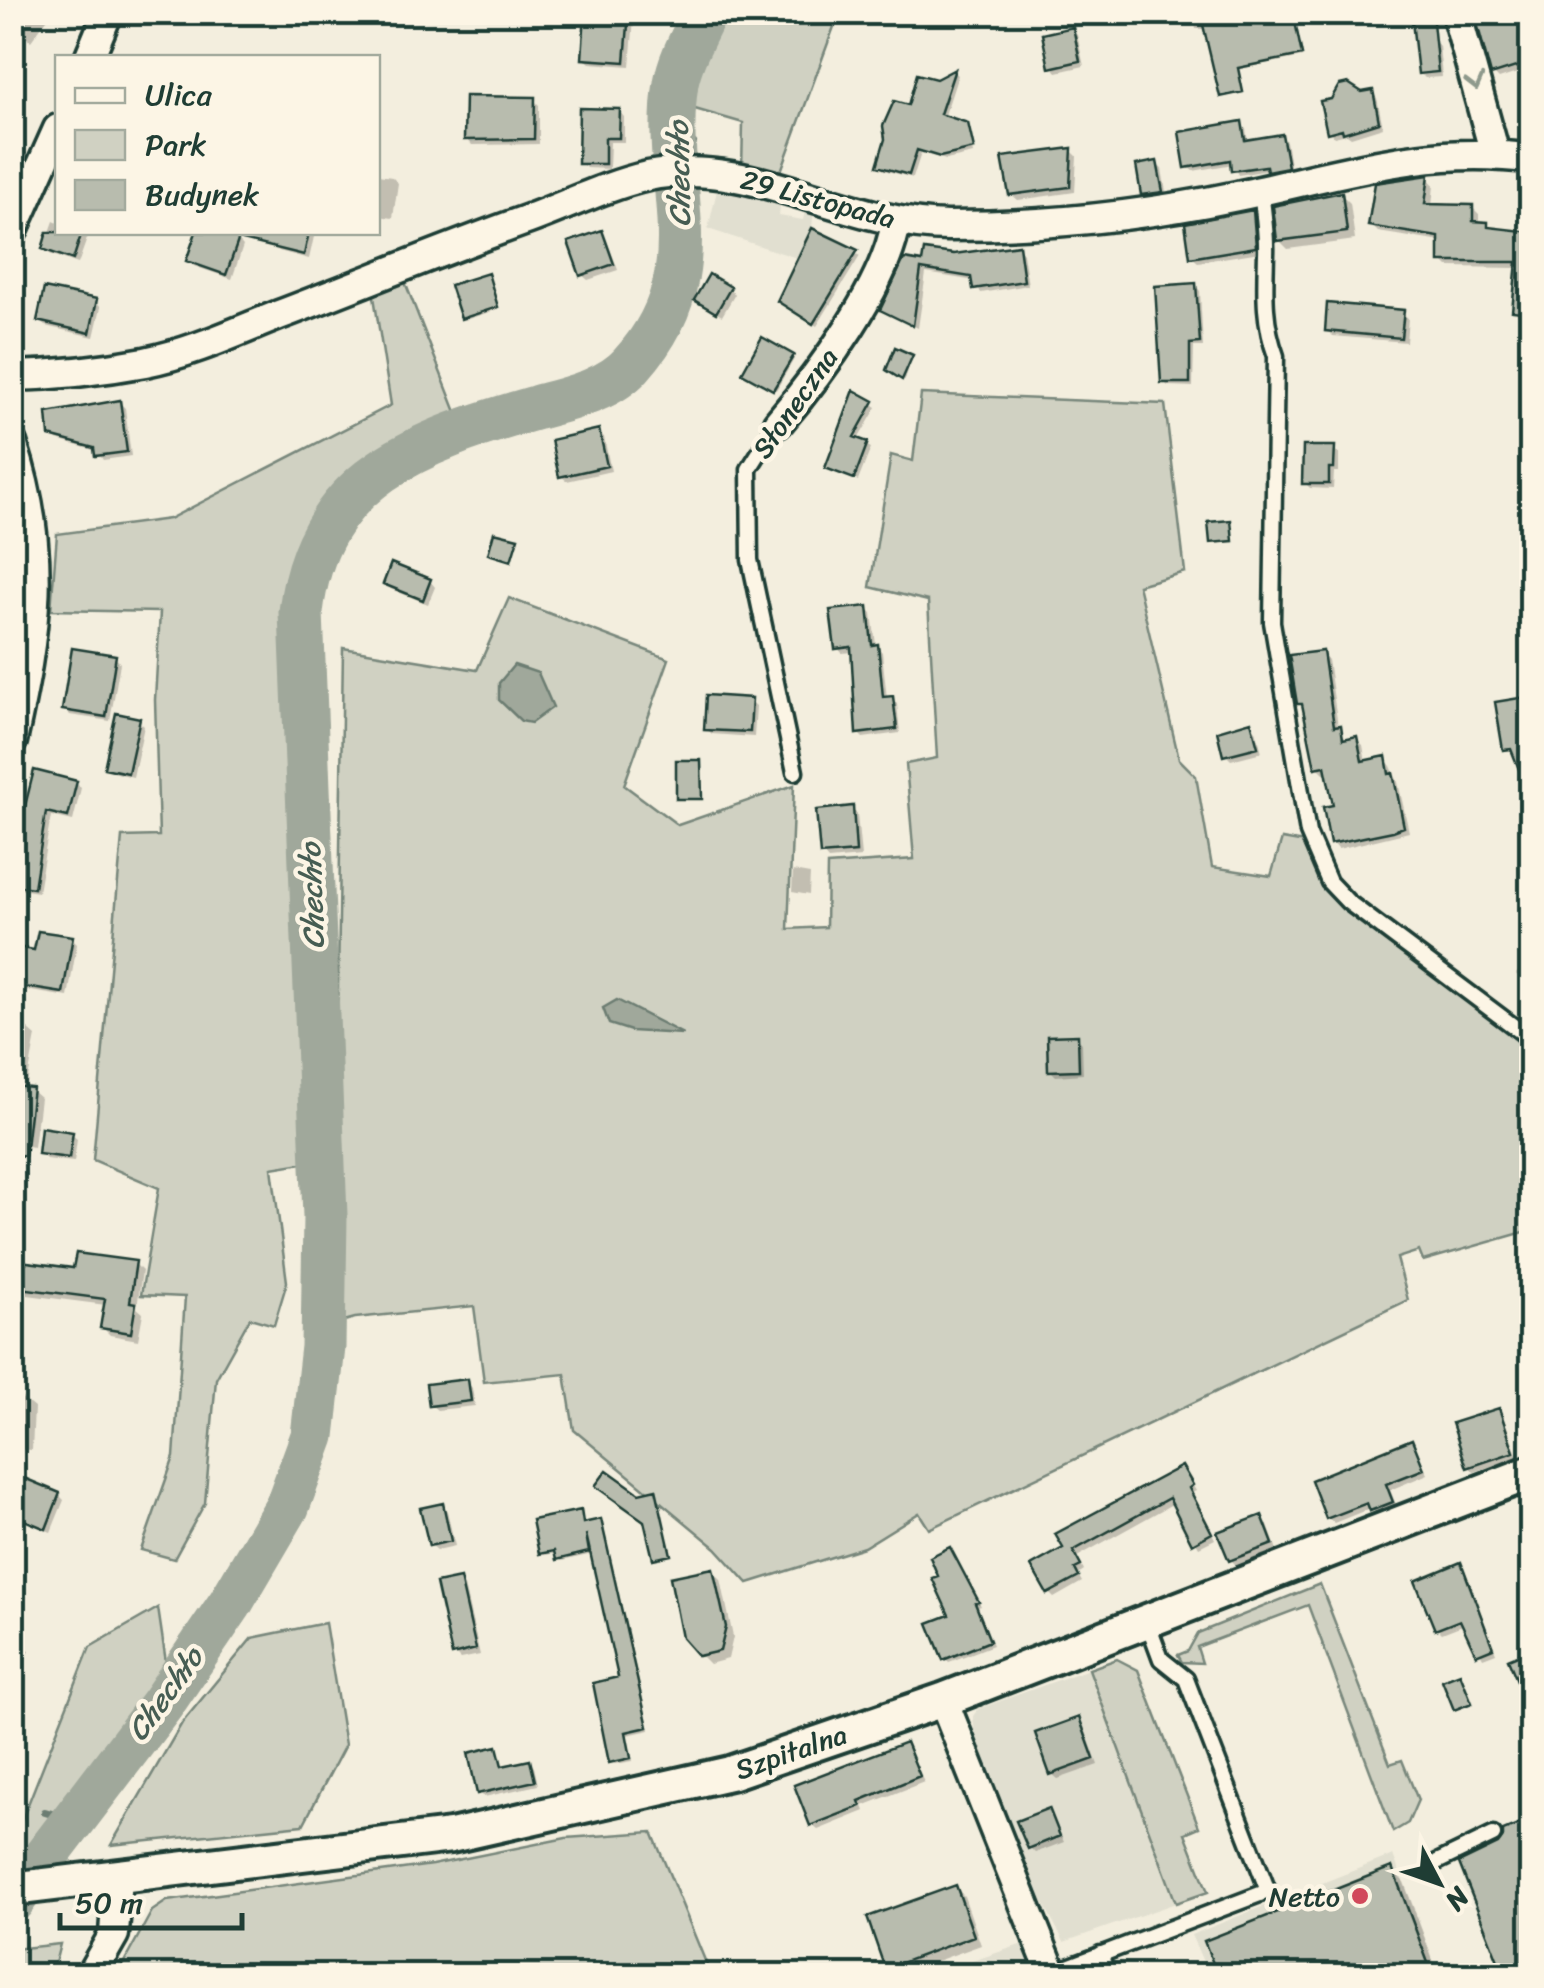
<svg xmlns="http://www.w3.org/2000/svg" width="1544" height="1988" font-family="Sriracha,sans-serif">
<style>
.built{fill:#e1dfd0}
.green{fill:#d0d1c2;stroke:#78877b;stroke-width:2.5}
.water{fill:#a0a89b;stroke:#6c7d72;stroke-width:2.5}
.shadow{fill:#0003}
.lines{fill:none;stroke-linecap:round;stroke-linejoin:round}
.stream{stroke:#6c7d72;stroke-width:8}
.river{stroke:#a0a89b;stroke-width:45}
.building{fill:#b8bcae;stroke:#1f3d34;stroke-width:2.5}
.service-casing{stroke:#1f3d34;stroke-width:21}
.minor-casing{stroke:#1f3d34;stroke-width:35}
.tertiary-casing{stroke:#1f3d34;stroke-width:40}
.service{stroke:#fcf5e5;stroke-width:14}
.minor{stroke:#fcf5e5;stroke-width:28}
.tertiary{stroke:#fcf5e5;stroke-width:32}
.oneway{stroke:#8e998c}
.poi-dot{fill:#d1495b;stroke:#fcf5e5;stroke-width:4}
.labels{text-anchor:middle;dominant-baseline:central;stroke-width:9;stroke-linejoin:round;paint-order:stroke}
.street-label{font-size:28px;fill:#1f3d34;stroke:#fcf5e5}
.poi-label{font-size:28px;fill:#1f3d34;stroke:#fcf5e5;text-anchor:end}
.water-label{font-size:30px;font-style:italic;fill:#465d53;stroke:#fcf5e5}
</style>
<rect width="100%" height="100%" fill="#f3eede"/>
<filter id="ink" filterUnits="userSpaceOnUse"><feTurbulence type="fractalNoise" baseFrequency=".01" numOctaves="2"/><feDisplacementMap in="SourceGraphic" scale="20" xChannelSelector="R" yChannelSelector="G"/><feConvolveMatrix kernelMatrix="1 2 1 2 8 2 1 2 1" color-interpolation-filters="sRGB"/></filter>
<g filter="url(#ink)">
<path class="built" d="M 718,186 L 769,196 L 780,206 L 779,216 L 803,220 L 805,211 L 814,207 L 812,228 L 797,258 L 708,229 Z
M 1089,1669 L 1176,1903 L 1064,1942 L 1013,1846 L 970,1729 L 974,1728 L 973,1716 L 978,1709 Z
M 1393,1855 L 1438,1975 L 1209,1975 L 1191,1935 Z
M 1023,1944 L 1035,1975 L 931,1975 Z"/>
<path class="green" d="M 716,13 L 839,13 L 777,182 L 742,171 L 743,123 L 688,107 L 688,86 Z
M 403,277 L 456,412 L 367,462 L 320,522 L 298,572 L 287,622 L 309,1162 L 272,1168 L 287,1282 L 274,1325 L 250,1318 L 216,1379 L 205,1503 L 174,1559 L 141,1550 L 174,1457 L 185,1297 L 141,1295 L 159,1188 L 93,1160 L 122,837 L 159,836 L 155,700 L 160,612 L 51,610 L 57,534 L 169,519 L 391,405 L 373,290 Z
M 921,394 L 1165,404 L 1185,572 L 1138,585 L 1179,759 L 1196,776 L 1212,867 L 1271,876 L 1282,839 L 1305,843 L 1314,863 L 1531,1053 L 1531,1230 L 1423,1261 L 1419,1251 L 1397,1258 L 1408,1300 L 929,1529 L 919,1513 L 864,1547 L 748,1583 L 716,1548 L 574,1430 L 565,1374 L 484,1382 L 474,1306 L 355,1318 L 333,1324 L 343,648 L 477,670 L 509,598 L 669,659 L 624,785 L 678,825 L 794,785 L 788,929 L 826,927 L 827,865 L 914,859 L 906,764 L 937,758 L 928,601 L 870,587 L 891,455 L 913,461 Z
M 1320,1584 L 1390,1764 L 1402,1760 L 1418,1800 L 1408,1823 L 1393,1832 L 1308,1605 L 1197,1647 L 1202,1663 L 1182,1662 L 1178,1655 L 1188,1651 L 1198,1633 Z
M 158,1608 L 167,1669 L 34,1851 L 14,1840 L 90,1647 Z
M 325,1623 L 345,1745 L 303,1825 L 111,1845 L 182,1723 L 252,1638 Z
M 1117,1659 L 1138,1670 L 1199,1827 L 1185,1833 L 1208,1892 L 1176,1903 L 1089,1669 Z
M 652,1832 L 711,1975 L 117,1975 L 152,1911 L 167,1901 L 432,1865 L 566,1838 Z
M 60,1944 L 52,1975 L 13,1975 L 13,1949 Z"/>
<path class="water" d="M 514,665 L 538,673 L 553,707 L 531,723 L 521,721 L 499,700 L 499,683 Z
M 617,1000 L 683,1034 L 631,1031 L 609,1024 L 603,1008 Z"/>
<path class="shadow" d="M 12,12 L 52,12 L 31,41 L 12,27 Z
M 172,12 L 189,12 L 187,19 Z
M 1193,12 L 1225,12 L 1227,26 L 1292,13 L 1302,57 L 1239,69 L 1244,93 L 1224,97 L 1206,29 L 1196,29 Z
M 1380,12 L 1421,12 L 1421,16 L 1385,19 Z
M 1490,12 L 1517,12 L 1532,55 L 1532,68 L 1499,79 L 1494,74 Z
M 628,13 L 634,19 L 630,66 L 590,63 L 584,58 Z
M 1072,30 L 1077,35 L 1084,66 L 1057,72 L 1052,66 Z
M 1434,40 L 1439,46 L 1442,77 L 1425,78 L 1420,73 Z
M 954,72 L 958,75 L 944,118 L 966,125 L 973,154 L 946,160 L 921,153 L 913,178 L 884,170 L 880,165 L 910,108 L 937,82 Z
M 1372,93 L 1377,98 L 1383,127 L 1351,137 L 1347,134 L 1334,137 L 1329,131 L 1361,95 Z
M 534,100 L 539,105 L 539,144 L 472,145 L 467,139 Z
M 619,111 L 624,117 L 624,142 L 610,142 L 609,169 L 586,168 L 581,163 Z
M 1241,124 L 1246,129 L 1248,142 L 1281,137 L 1286,141 L 1291,171 L 1274,175 L 1269,170 L 1238,175 L 1233,164 L 1193,171 L 1188,167 Z
M 1071,150 L 1077,156 L 1075,192 L 1018,200 L 1011,194 Z
M 1156,164 L 1162,169 L 1167,197 L 1149,199 L 1144,194 Z
M 378,175 L 392,177 L 398,183 L 393,218 L 378,216 Z
M 1428,178 L 1434,185 L 1432,207 L 1472,207 L 1479,214 L 1479,224 L 1487,224 L 1493,230 L 1532,234 L 1532,318 L 1521,317 L 1514,310 L 1519,268 L 1448,267 L 1442,261 L 1442,242 L 1378,232 L 1371,225 Z
M 1341,194 L 1350,203 L 1355,240 L 1288,249 L 1279,240 Z
M 1252,213 L 1257,219 L 1260,252 L 1198,262 L 1192,257 Z
M 54,221 L 58,223 L 58,232 L 84,232 L 88,236 L 78,264 L 50,254 L 44,249 Z
M 813,231 L 860,256 L 817,326 L 784,305 Z
M 277,232 L 315,232 L 309,259 L 279,251 L 274,246 Z
M 601,233 L 606,238 L 618,270 L 588,280 L 582,275 Z
M 238,240 L 243,246 L 232,279 L 194,266 L 189,260 Z
M 1018,247 L 1023,253 L 1028,285 L 981,293 L 975,281 L 926,273 L 918,328 L 883,310 L 924,265 L 954,257 Z
M 489,277 L 498,309 L 465,320 L 464,318 Z
M 1196,286 L 1200,291 L 1203,347 L 1194,347 L 1193,387 L 1168,386 L 1163,381 Z
M 729,289 L 735,294 L 722,316 L 702,304 Z
M 96,301 L 101,307 L 94,337 L 45,326 L 39,321 Z
M 1402,313 L 1408,318 L 1406,342 L 1333,336 L 1327,330 Z
M 792,357 L 794,359 L 776,390 L 747,374 Z
M 912,357 L 905,380 L 891,371 Z
M 856,393 L 877,407 L 857,441 L 871,448 L 858,481 L 828,467 Z
M 119,402 L 125,408 L 131,456 L 103,460 L 97,451 L 57,440 L 52,434 Z
M 598,432 L 604,437 L 611,471 L 567,481 L 561,476 Z
M 1334,449 L 1339,454 L 1339,472 L 1334,472 L 1333,489 L 1310,488 L 1305,483 Z
M 430,581 L 435,587 L 428,604 L 391,589 L 385,583 Z
M 867,608 L 872,613 L 876,645 L 882,652 L 887,699 L 892,699 L 897,704 L 900,733 L 863,738 L 858,733 L 854,652 L 842,653 L 838,648 Z
M 1322,653 L 1328,660 L 1338,726 L 1347,740 L 1356,739 L 1363,745 L 1366,763 L 1385,759 L 1391,766 L 1398,782 L 1409,832 L 1338,849 L 1332,842 L 1336,807 L 1329,772 L 1324,773 L 1318,767 L 1306,710 L 1299,703 Z
M 115,657 L 120,663 L 110,721 L 70,715 L 65,709 Z
M 751,701 L 756,706 L 754,737 L 712,734 L 707,729 Z
M 138,721 L 144,726 L 133,777 L 113,772 L 107,767 Z
M 1250,724 L 1256,730 L 1262,752 L 1231,760 L 1226,755 Z
M 700,762 L 703,800 L 681,800 L 679,798 Z
M 76,783 L 81,788 L 73,821 L 51,816 L 38,892 L 12,888 L 12,835 L 20,837 Z
M 852,809 L 857,814 L 861,857 L 828,860 L 823,854 Z
M 1532,815 L 1532,849 L 1520,820 Z
M 793,871 L 810,874 L 809,895 L 792,892 Z
M 72,939 L 77,944 L 68,997 L 12,988 L 12,949 L 36,953 Z
M 1532,958 L 1532,989 L 1516,974 Z
M 12,1026 L 28,1029 L 36,1036 L 26,1090 L 32,1091 L 40,1098 L 34,1147 L 12,1144 Z
M 1077,1038 L 1082,1043 L 1083,1074 L 1056,1076 L 1050,1070 Z
M 71,1134 L 77,1139 L 74,1162 L 46,1159 L 40,1153 Z
M 12,1212 L 19,1219 L 14,1262 L 76,1270 L 134,1263 L 142,1271 L 137,1308 L 143,1313 L 138,1340 L 110,1335 L 102,1327 L 106,1305 L 12,1293 Z
M 467,1382 L 472,1388 L 475,1406 L 437,1410 L 431,1405 Z
M 12,1390 L 34,1408 L 32,1450 L 12,1449 Z
M 1498,1411 L 1503,1416 L 1518,1457 L 1474,1472 L 1469,1466 Z
M 1412,1442 L 1428,1474 L 1390,1490 L 1397,1507 L 1378,1515 L 1371,1508 L 1334,1523 L 1328,1518 Z
M 1186,1474 L 1196,1491 L 1192,1493 L 1215,1539 L 1199,1547 L 1174,1503 L 1077,1557 L 1084,1571 L 1078,1575 L 1082,1582 L 1054,1598 L 1049,1593 L 1034,1567 Z
M 12,1482 L 59,1495 L 64,1500 L 51,1532 L 12,1516 Z
M 442,1505 L 447,1511 L 455,1546 L 437,1550 L 431,1545 Z
M 580,1513 L 585,1525 L 600,1521 L 603,1524 L 650,1730 L 627,1735 L 633,1761 L 615,1764 L 612,1762 L 621,1679 L 593,1554 L 561,1561 L 557,1553 L 544,1555 L 541,1552 Z
M 1262,1518 L 1267,1523 L 1277,1550 L 1236,1565 L 1231,1560 Z
M 953,1554 L 981,1606 L 978,1607 L 993,1645 L 949,1662 L 945,1658 L 953,1616 L 942,1577 Z
M 1460,1565 L 1465,1570 L 1496,1653 L 1483,1658 L 1465,1624 L 1442,1633 L 1437,1628 Z
M 712,1570 L 721,1579 L 733,1637 L 728,1659 L 709,1664 L 700,1655 Z
M 459,1581 L 464,1586 L 480,1655 L 460,1659 L 455,1654 Z
M 12,1639 L 30,1651 L 12,1680 Z
M 1078,1720 L 1084,1726 L 1098,1765 L 1058,1779 L 1052,1774 Z
M 905,1744 L 924,1782 L 863,1806 L 865,1811 L 818,1830 L 812,1825 Z
M 496,1749 L 504,1768 L 529,1762 L 534,1767 L 538,1785 L 484,1797 L 480,1793 Z
M 1049,1811 L 1064,1842 L 1035,1853 L 1030,1848 Z
M 1392,1870 L 1404,1882 L 1439,1976 L 1220,1976 Z
M 956,1888 L 964,1896 L 981,1945 L 895,1976 L 887,1967 Z"/>
<g class="lines">
<path class="stream" d="M 674,134 L 693,143
M 45,1812 L 72,1820"/>
<path class="river" d="M 12,1901 L 162,1704 L 230,1604 L 287,1507 L 313,1436 L 323,1347 L 325,1216 L 301,612 C 316,476 421,441 535,408 C 566,399 608,391 631,365 C 716,271 660,190 676,83 C 680,59 695,34 705,12"/>
</g>
<path class="building" d="M 585,12 L 629,12 L 625,62 L 582,59 Z
M 1200,12 L 1225,12 L 1226,24 L 1293,12 L 1302,55 L 1238,68 L 1243,92 L 1220,97 Z
M 1411,12 L 1432,12 L 1438,72 L 1418,74 Z
M 1474,12 L 1516,12 L 1532,62 L 1491,75 Z
M 1073,27 L 1080,61 L 1049,68 L 1042,34 Z
M 955,69 L 940,114 L 968,123 L 974,149 L 940,157 L 917,150 L 909,175 L 877,166 L 885,139 L 883,126 L 894,101 L 908,105 L 917,74 L 936,79 Z
M 1348,83 L 1362,92 L 1373,90 L 1379,122 L 1343,133 L 1342,129 L 1327,133 L 1320,101 L 1331,99 L 1339,85 Z
M 465,96 L 535,97 L 534,139 L 464,140 Z
M 579,108 L 620,109 L 619,138 L 605,138 L 605,164 L 578,164 Z
M 1242,121 L 1245,140 L 1282,134 L 1288,167 L 1267,171 L 1266,166 L 1231,171 L 1230,160 L 1185,168 L 1179,132 Z
M 1072,148 L 1070,187 L 1009,195 L 1002,157 Z
M 1157,161 L 1163,192 L 1141,195 L 1136,165 Z
M 1429,175 L 1425,204 L 1473,205 L 1473,221 L 1488,222 L 1488,227 L 1532,232 L 1532,313 L 1512,311 L 1517,262 L 1439,262 L 1439,237 L 1368,226 L 1375,183 Z
M 1342,192 L 1347,232 L 1277,241 L 1273,206 Z
M 1253,210 L 1256,247 L 1190,258 L 1185,223 Z
M 812,228 L 858,250 L 813,324 L 777,301 Z
M 602,230 L 614,264 L 580,276 L 568,242 Z
M 47,232 L 82,232 L 73,260 L 42,249 Z
M 196,232 L 224,232 L 239,238 L 226,275 L 186,261 Z
M 244,232 L 309,232 L 304,255 L 243,240 Z
M 1019,245 L 1024,281 L 973,289 L 971,277 L 921,269 L 913,326 L 880,310 L 904,259 L 922,262 L 924,250 L 954,254 Z
M 488,273 L 498,307 L 461,319 L 450,285 Z
M 709,274 L 731,287 L 716,313 L 694,300 Z
M 1196,283 L 1200,343 L 1190,344 L 1190,383 L 1161,383 L 1155,286 Z
M 44,288 L 97,299 L 90,333 L 37,321 Z
M 1327,303 L 1404,310 L 1401,338 L 1325,331 Z
M 762,337 L 794,355 L 773,390 L 742,373 Z
M 895,347 L 913,355 L 902,380 L 886,370 Z
M 854,390 L 874,401 L 854,437 L 868,442 L 854,479 L 825,468 Z
M 120,400 L 127,452 L 95,456 L 94,448 L 49,436 L 47,413 Z
M 599,429 L 607,466 L 559,477 L 551,440 Z
M 1303,446 L 1335,446 L 1334,468 L 1329,468 L 1329,484 L 1302,484 Z
M 1231,520 L 1233,541 L 1210,543 L 1208,522 Z
M 494,532 L 518,538 L 511,561 L 488,554 Z
M 391,563 L 431,579 L 423,600 L 383,584 Z
M 868,606 L 872,645 L 878,644 L 883,697 L 893,696 L 897,729 L 856,734 L 851,647 L 835,649 L 830,610 Z
M 72,648 L 116,655 L 106,717 L 62,710 Z
M 1323,651 L 1334,726 L 1341,725 L 1343,739 L 1357,736 L 1362,761 L 1386,756 L 1389,774 L 1393,773 L 1404,827 L 1393,831 L 1330,844 L 1323,807 L 1333,805 L 1325,766 L 1315,768 L 1302,704 L 1297,704 L 1289,655 Z
M 706,695 L 752,698 L 750,732 L 704,730 Z
M 1532,696 L 1532,797 L 1530,797 L 1511,749 L 1503,750 L 1495,702 Z
M 116,713 L 140,718 L 128,773 L 104,768 Z
M 1251,721 L 1258,747 L 1223,756 L 1217,731 Z
M 676,760 L 701,760 L 702,799 L 676,799 Z
M 34,770 L 77,781 L 68,817 L 46,812 L 34,888 L 12,885 L 12,833 L 18,834 Z
M 853,806 L 856,852 L 820,855 L 816,810 Z
M 38,931 L 73,936 L 63,993 L 12,985 L 12,946 L 34,950 Z
M 1078,1035 L 1079,1070 L 1048,1071 L 1047,1036 Z
M 12,1086 L 33,1088 L 25,1156 L 12,1155 Z
M 41,1127 L 73,1132 L 69,1158 L 38,1154 Z
M 76,1253 L 136,1261 L 130,1302 L 136,1303 L 131,1333 L 100,1328 L 105,1299 L 12,1287 L 12,1260 L 73,1268 Z
M 468,1379 L 471,1401 L 429,1406 L 426,1384 Z
M 1499,1408 L 1514,1452 L 1467,1468 L 1452,1423 Z
M 1412,1439 L 1424,1469 L 1386,1484 L 1393,1502 L 1370,1511 L 1367,1503 L 1326,1519 L 1311,1480 Z
M 1182,1466 L 1193,1485 L 1189,1488 L 1212,1533 L 1192,1544 L 1169,1498 L 1073,1551 L 1081,1566 L 1075,1569 L 1079,1577 L 1047,1594 L 1031,1566 L 1063,1548 L 1055,1534 Z
M 607,1470 L 639,1493 L 656,1489 L 671,1555 L 653,1559 L 644,1521 L 595,1486 Z
M 12,1473 L 60,1493 L 46,1529 L 12,1515 Z
M 443,1503 L 451,1541 L 429,1546 L 420,1508 Z
M 581,1510 L 583,1523 L 601,1519 L 648,1727 L 626,1732 L 631,1758 L 609,1763 L 593,1683 L 618,1677 L 586,1534 L 589,1552 L 556,1560 L 554,1551 L 539,1554 L 532,1520 Z
M 1262,1515 L 1273,1544 L 1229,1561 L 1217,1532 Z
M 950,1547 L 979,1602 L 975,1603 L 990,1641 L 943,1660 L 928,1623 L 949,1615 L 932,1578 L 938,1576 L 930,1557 Z
M 1461,1562 L 1493,1648 L 1476,1655 L 1460,1620 L 1435,1630 L 1415,1581 Z
M 713,1568 L 726,1627 L 720,1651 L 698,1656 L 682,1638 L 670,1577 Z
M 460,1578 L 476,1649 L 452,1655 L 436,1583 Z
M 1532,1649 L 1532,1714 L 1531,1714 L 1508,1659 Z
M 1460,1673 L 1472,1703 L 1454,1710 L 1442,1680 Z
M 1079,1717 L 1094,1759 L 1050,1775 L 1035,1733 Z
M 906,1742 L 920,1776 L 859,1801 L 861,1806 L 810,1826 L 794,1785 Z
M 497,1746 L 502,1766 L 530,1760 L 535,1781 L 477,1794 L 468,1753 Z
M 1049,1808 L 1060,1836 L 1028,1849 L 1016,1821 Z
M 1532,1819 L 1532,1976 L 1504,1976 L 1459,1863 L 1498,1844 L 1503,1837 L 1503,1831 Z
M 1392,1867 L 1433,1976 L 1218,1976 L 1204,1941 Z
M 956,1885 L 974,1936 L 885,1969 L 867,1917 Z"/>
<g class="lines">
<defs>
<path id="service" d="M 1261,190 C 1263,211 1267,233 1266,254 C 1265,290 1263,321 1276,356 L 1272,622 L 1308,833 L 1329,882 L 1348,902 L 1532,1040
M 778,423 L 749,469 L 750,560 L 795,772
M 1437,1862 L 1493,1835
M 1100,1954 L 1108,1976
M 1052,1973 L 1268,1891 L 1186,1679 L 1161,1659 L 1147,1621"/>
<path id="minor" d="M 1456,12 L 1495,154
M 89,58 L 108,12
M 12,232 L 58,129
M 12,376 C 57,375 102,370 145,362 C 191,353 236,332 279,315 C 363,283 445,249 529,219 C 567,205 608,185 648,176 C 751,155 845,225 948,226 C 1044,226 1142,216 1237,196 C 1338,175 1427,144 1532,159
M 778,423 C 819,375 887,284 896,222
M 12,443 C 48,553 36,631 12,741
M 943,1700 L 1053,1976
M 90,1976 L 114,1934 L 118,1876"/>
<path id="tertiary" d="M 12,1889 L 451,1836 L 730,1773 L 943,1700 L 1532,1472"/>
</defs>
<use href="#service" class="service-casing"/>
<use href="#minor" class="minor-casing"/>
<use href="#tertiary" class="tertiary-casing"/>
<use href="#service" class="service"/>
<use href="#minor" class="minor"/>
<use href="#tertiary" class="tertiary"/>
</g>
<defs><path id="oneway-chevron" d="M-2-3.5L2.5 0L-2 3.5" fill="none" stroke-width="1.6" stroke-linecap="round" stroke-linejoin="round" transform="scale(2.5)"/></defs>
<use class="oneway" href="#oneway-chevron" transform="translate(1475 83) rotate(75)"/>
</g>
<circle class="poi-dot" cx="1360" cy="1896" r="10"/>
<g class="labels">
<g class="street-label">
<text transform="translate(818 199) rotate(15)">29 Listopada</text>
<text transform="translate(795 403) rotate(-55)">Słoneczna</text>
<text transform="translate(791 1752) rotate(-19)">Szpitalna</text>
</g>
<g class="poi-label">
<text x="1340" y="1896">Netto</text>
</g>
<g class="water-label">
<text transform="translate(679 174) rotate(-91)">Chechło</text>
<text transform="translate(312 896) rotate(-92)">Chechło</text>
<text transform="translate(165 1694) rotate(-54)">Chechło</text>
</g>
</g>
<rect width="1544" height="1988" fill="none" stroke="#fcf5e5" stroke-width="50"/>
<rect x="25" y="25" width="1494" height="1938" fill="none" stroke="#1f3d34" stroke-width="4" filter="url(#ink)"/>
<rect x="55" y="55" width="325" height="180" fill="#fcf5e5" stroke="#a4ab9e" stroke-width="2.5"/>
<rect x="75" y="88" width="50" height="15" fill="#fcf5e5" stroke="#a4ab9e" stroke-width="2.5"/>
<text x="145" y="105" font-size="30" fill="#1f3d34">Ulica</text>
<rect x="75" y="130" width="50" height="30" fill="#d0d1c2" stroke="#a4ab9e" stroke-width="2.5"/>
<text x="145" y="155" font-size="30" fill="#1f3d34">Park</text>
<rect x="75" y="180" width="50" height="30" fill="#b8bcae" stroke="#a4ab9e" stroke-width="2.5"/>
<text x="145" y="205" font-size="30" fill="#1f3d34">Budynek</text>
<g transform="translate(1439 1883) rotate(131)" stroke="#fcf5e5" stroke-width="8" paint-order="stroke">
<path d="M0-8L18 38L0 25L-18 38Z" fill="#1f3d34"/>
<text y="-15" font-size="28" font-weight="bold" text-anchor="middle" fill="#1f3d34">N</text>
</g>
<path d="M60 1913v15h182v-15" fill="none" stroke="#1f3d34" stroke-width="5"/>
<text x="75" y="1913" font-size="30" fill="#1f3d34" stroke="#fcf5e5" stroke-width="8" paint-order="stroke">50 m</text>
</svg>
